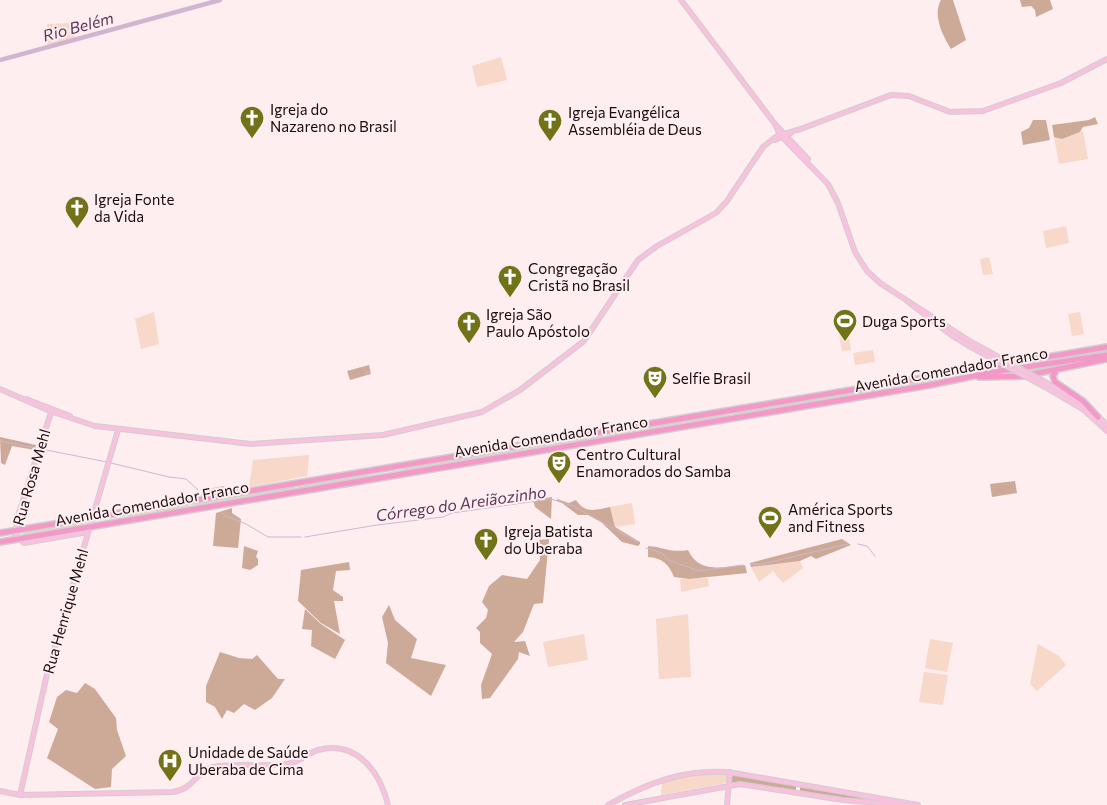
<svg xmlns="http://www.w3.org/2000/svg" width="1107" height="805" font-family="Commissioner,sans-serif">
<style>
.green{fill:#f7d8c9}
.forest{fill:#cdaa98}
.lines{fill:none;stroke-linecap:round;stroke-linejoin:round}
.stream{stroke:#d1b5d0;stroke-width:1}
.river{stroke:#d1b5d0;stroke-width:4.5}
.major-casing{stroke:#d1cecf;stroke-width:6}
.highway-casing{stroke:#d1cecf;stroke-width:8}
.major{stroke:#f8c1de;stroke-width:4}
.highway{stroke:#f498c8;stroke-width:5}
.major-bridge-casing{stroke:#d1cecf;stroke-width:6;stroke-linecap:butt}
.major-bridge{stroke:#f8c1de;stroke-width:4}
.labels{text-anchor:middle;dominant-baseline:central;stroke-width:4;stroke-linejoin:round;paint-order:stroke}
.poi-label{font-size:15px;fill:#180c0e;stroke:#feeef0;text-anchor:start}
.street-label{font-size:15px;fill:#180c0e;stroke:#feeef0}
.water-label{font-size:16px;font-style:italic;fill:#5c365b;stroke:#feeef0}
</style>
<rect width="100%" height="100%" fill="#feeef0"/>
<path class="green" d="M 71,23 L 75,38 L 47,45 L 47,24 Z
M 501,57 L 507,80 L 477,87 L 472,66 Z
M 1083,131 L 1088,159 L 1059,164 L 1054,137 L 1062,139 Z
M 1066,226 L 1069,243 L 1046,248 L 1043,231 Z
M 989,257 L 993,274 L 983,275 L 980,259 Z
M 154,312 L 159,344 L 141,349 L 135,319 Z
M 1080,312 L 1084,334 L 1072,336 L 1068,314 Z
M 848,332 L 851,350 L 842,351 L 839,334 Z
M 1107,349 L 1107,353 L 1025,365 L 1025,363 Z
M 873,350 L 875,362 L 855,365 L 853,353 Z
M 1000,367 L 1002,369 L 736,416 L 736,411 Z
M 726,413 L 725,416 L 610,435 L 611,433 Z
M 604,434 L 604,438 L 528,450 L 527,446 Z
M 521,447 L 522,452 L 405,471 L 403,469 L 405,467 Z
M 309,455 L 307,476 L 249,487 L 253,460 Z
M 367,472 L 368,477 L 299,489 L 299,484 Z
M 293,485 L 293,489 L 194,506 L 195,502 Z
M 632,503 L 635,524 L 615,527 L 610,507 Z
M 187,504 L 188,507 L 127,517 L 126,515 Z
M 83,521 L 82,525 L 23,536 L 23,531 Z
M 800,561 L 803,568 L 783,583 L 773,571 L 759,582 L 751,567 Z
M 708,578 L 709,586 L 681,592 L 680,579 Z
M 688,614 L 691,677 L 659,679 L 656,619 Z
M 584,634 L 588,660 L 548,667 L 543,642 Z
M 930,639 L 953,643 L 947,672 L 925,668 Z
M 1038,644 L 1059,656 L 1066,665 L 1037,691 L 1030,684 Z
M 924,672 L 948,675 L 943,705 L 919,702 Z
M 695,773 L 728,773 L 727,783 L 661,795 L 662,782 Z"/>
<path class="forest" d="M 941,0 L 953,0 L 966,40 L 951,49 C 943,36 932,15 941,0 Z
M 1020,0 L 1050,0 L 1053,9 L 1036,17 L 1035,10 L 1031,6 L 1022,7 Z
M 1095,117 L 1098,124 L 1083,127 L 1080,132 L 1062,139 L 1054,137 L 1052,125 L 1089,120 Z
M 1033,120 L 1046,120 L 1050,140 L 1023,145 L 1021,132 L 1029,128 Z
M 369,365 L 371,374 L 350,380 L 347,371 Z
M 0,437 L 36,445 L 35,450 L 12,446 L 5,465 L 1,463 Z
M 1015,481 L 1017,493 L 992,497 L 990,484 Z
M 552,497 L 551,519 L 535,507 L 533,500 Z
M 557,499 L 569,503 L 576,500 C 585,514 595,510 610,507 L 615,527 L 640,542 L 640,544 L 638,546 L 622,542 L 601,522 L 588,515 L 578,515 L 562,503 L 557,501 Z
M 232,508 L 232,513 L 241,519 L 238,548 L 213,546 L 216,513 Z
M 549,539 L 543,603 L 534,604 L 523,632 L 514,642 L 525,641 L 530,656 L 519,652 L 518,659 L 490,698 L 482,699 L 481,685 L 492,654 L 480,643 L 480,632 L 476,628 L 486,618 L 488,610 L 482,602 L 489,586 L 502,575 L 527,579 L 540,560 L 539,540 Z
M 842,539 L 851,545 L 816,559 L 811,556 L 800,561 L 751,567 L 750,563 Z
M 244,546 L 258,551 L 256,557 L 258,559 L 258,565 L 250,570 L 242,568 Z
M 648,546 C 664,547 669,553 688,550 C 699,574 723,567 745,565 L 747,573 L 689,579 L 674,577 C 669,564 662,558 648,557 Z
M 349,562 L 350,570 L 336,571 L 333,590 L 343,597 L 343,601 L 334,601 L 340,634 L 321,623 L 298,601 L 301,570 Z
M 389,605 L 395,620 L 417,639 L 411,658 L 446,665 L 431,696 L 386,663 L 388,643 L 382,617 Z
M 305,609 L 321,624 L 345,640 L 335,659 L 311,646 L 312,630 L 302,629 Z
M 220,652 L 239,658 L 252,659 L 257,655 L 278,679 L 285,679 L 272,698 L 255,710 L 244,704 L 234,713 L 227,710 L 222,719 L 215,707 L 206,702 L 206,686 Z
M 85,683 L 95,689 L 116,718 L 117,730 L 126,756 L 112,769 L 111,787 L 95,789 L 47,758 L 58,729 L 49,722 L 57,697 L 66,690 L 77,693 Z
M 732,775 L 796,786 L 796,791 L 731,783 Z
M 800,786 L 865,798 L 864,801 L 800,792 Z"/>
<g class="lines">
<path class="stream" d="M 365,374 L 370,372
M 0,441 L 35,448
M 41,449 L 107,462
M 111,463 L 169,477 L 186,479 L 198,490
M 222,514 L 246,524 L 268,537 L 301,537
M 618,531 L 638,542
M 305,537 L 377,525 L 443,517 L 452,513 L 551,499 L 573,506 L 614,529
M 858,544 L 867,546 L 875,556
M 646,548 L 662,553 L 668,560 L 699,571 L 743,565
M 750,564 L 762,564 L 848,544"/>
<path class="river" d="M 0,60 L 220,0"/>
<defs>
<path id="major" d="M 681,0 L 775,124 L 808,159
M 775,124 L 780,135 L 828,184 L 838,203 L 855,252 L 867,271 L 880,283 L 971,342
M 798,130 L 891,95 L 909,96 L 950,112 L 983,111 L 1061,83 L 1107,59
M 775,140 L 791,133
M 907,301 L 951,335 L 969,346
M 1047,383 L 1087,407
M 1045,387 L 1084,410 L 1107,431
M 0,389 L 50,411 L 95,426 L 251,444 L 383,435 L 482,412 L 520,390 L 584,341 L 638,260 L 657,246 L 716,213 L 727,201 L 763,147 L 777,136 L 800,129
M 26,399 L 70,416
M 52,409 L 19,513 L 15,535 L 24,543 L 88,532
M 1098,416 L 1107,425
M 0,791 L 20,795 L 173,792 C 194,789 195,772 213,767 C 238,763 263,767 287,764 C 299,763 307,753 318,750 C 357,740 380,772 388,805
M 20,795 L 47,674 L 118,430
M 608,805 C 647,783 688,767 734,773 L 918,805
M 625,805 L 740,784 L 843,800 L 904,805
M 727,805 L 730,772"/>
<path id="highway" d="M 1057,369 L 1053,376 L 1055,382 L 1083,401 L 1098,417
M 931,374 L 1001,362
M 979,377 L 1024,376 L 1107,359
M 205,499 L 209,493 L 223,490 L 231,494
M 0,533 L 1107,347
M 0,542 L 930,385 L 993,372 L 1107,355"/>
</defs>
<use href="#major" class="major-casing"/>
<use href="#highway" class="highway-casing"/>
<use href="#major" class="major"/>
<use href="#highway" class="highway"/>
<defs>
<path id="major-bridge" d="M 971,342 L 1047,383
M 969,346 L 1045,387"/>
</defs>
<use href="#major-bridge" class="major-bridge-casing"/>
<use href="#major-bridge" class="major-bridge"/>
</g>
<defs>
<symbol id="church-pin" viewBox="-11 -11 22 30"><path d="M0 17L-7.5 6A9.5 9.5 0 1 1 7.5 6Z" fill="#727318" stroke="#feeef0"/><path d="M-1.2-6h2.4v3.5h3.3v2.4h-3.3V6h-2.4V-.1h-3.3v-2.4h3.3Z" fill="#fff"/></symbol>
<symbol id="stadium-pin" viewBox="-11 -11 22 30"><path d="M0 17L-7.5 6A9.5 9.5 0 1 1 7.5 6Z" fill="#727318" stroke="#feeef0"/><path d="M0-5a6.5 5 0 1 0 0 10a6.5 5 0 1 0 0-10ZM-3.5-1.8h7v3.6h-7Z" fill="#fff"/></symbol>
<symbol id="theatre-pin" viewBox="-11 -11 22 30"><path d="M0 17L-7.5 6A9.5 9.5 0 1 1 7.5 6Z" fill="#727318" stroke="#feeef0"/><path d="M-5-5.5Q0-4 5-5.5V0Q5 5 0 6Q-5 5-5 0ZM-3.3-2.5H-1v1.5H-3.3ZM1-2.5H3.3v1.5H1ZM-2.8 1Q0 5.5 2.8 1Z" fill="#fff"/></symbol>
<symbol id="hospital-pin" viewBox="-11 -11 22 30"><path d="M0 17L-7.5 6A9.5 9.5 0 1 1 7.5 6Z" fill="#727318" stroke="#feeef0"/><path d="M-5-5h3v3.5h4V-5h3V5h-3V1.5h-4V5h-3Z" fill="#fff"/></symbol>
</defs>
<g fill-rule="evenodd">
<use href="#church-pin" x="238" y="104" width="28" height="38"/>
<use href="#church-pin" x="536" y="107" width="28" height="38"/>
<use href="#church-pin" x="63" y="194" width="28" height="38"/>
<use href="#church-pin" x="496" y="263" width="28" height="38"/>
<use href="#stadium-pin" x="831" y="307" width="28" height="38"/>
<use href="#church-pin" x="455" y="309" width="28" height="38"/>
<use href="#theatre-pin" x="641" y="364" width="28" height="38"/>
<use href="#theatre-pin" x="545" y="449" width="28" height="38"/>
<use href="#stadium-pin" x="756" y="504" width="28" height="38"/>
<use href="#church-pin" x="472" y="526" width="28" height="38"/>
<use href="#hospital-pin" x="156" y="747" width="28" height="38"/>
</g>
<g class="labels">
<g class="poi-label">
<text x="270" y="109">Igreja do<tspan x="270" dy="17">Nazareno no Brasil</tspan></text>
<text x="568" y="112">Igreja Evangélica<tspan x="568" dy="17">Assembléia de Deus</tspan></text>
<text x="94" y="199">Igreja Fonte<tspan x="94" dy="17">da Vida</tspan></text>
<text x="528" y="268">Congregação<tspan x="528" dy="17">Cristã no Brasil</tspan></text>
<text x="486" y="314">Igreja São<tspan x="486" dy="17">Paulo Apóstolo</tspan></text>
<text x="862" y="321">Duga Sports</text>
<text x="672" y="378">Selfie Brasil</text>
<text x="576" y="454">Centro Cultural<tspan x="576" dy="17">Enamorados do Samba</tspan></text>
<text x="788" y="509">América Sports<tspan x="788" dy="17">and Fitness</tspan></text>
<text x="504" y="531">Igreja Batista<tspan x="504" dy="17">do Uberaba</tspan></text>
<text x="188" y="752">Unidade de Saúde<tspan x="188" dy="17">Uberaba de Cima</tspan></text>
</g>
<g class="street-label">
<text transform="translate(951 369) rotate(-10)">Avenida Comendador Franco</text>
<text transform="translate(551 436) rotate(-9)">Avenida Comendador Franco</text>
<text transform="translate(31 477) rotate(-74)">Rua Rosa Mehl</text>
<text transform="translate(152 503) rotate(-10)">Avenida Comendador Franco</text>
<text transform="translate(65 611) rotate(-74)">Rua Henrique Mehl</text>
</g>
<g class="water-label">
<text transform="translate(78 26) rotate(-15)">Rio Belém</text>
<text transform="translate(461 503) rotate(-8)">Córrego do Areiãozinho</text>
</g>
</g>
</svg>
